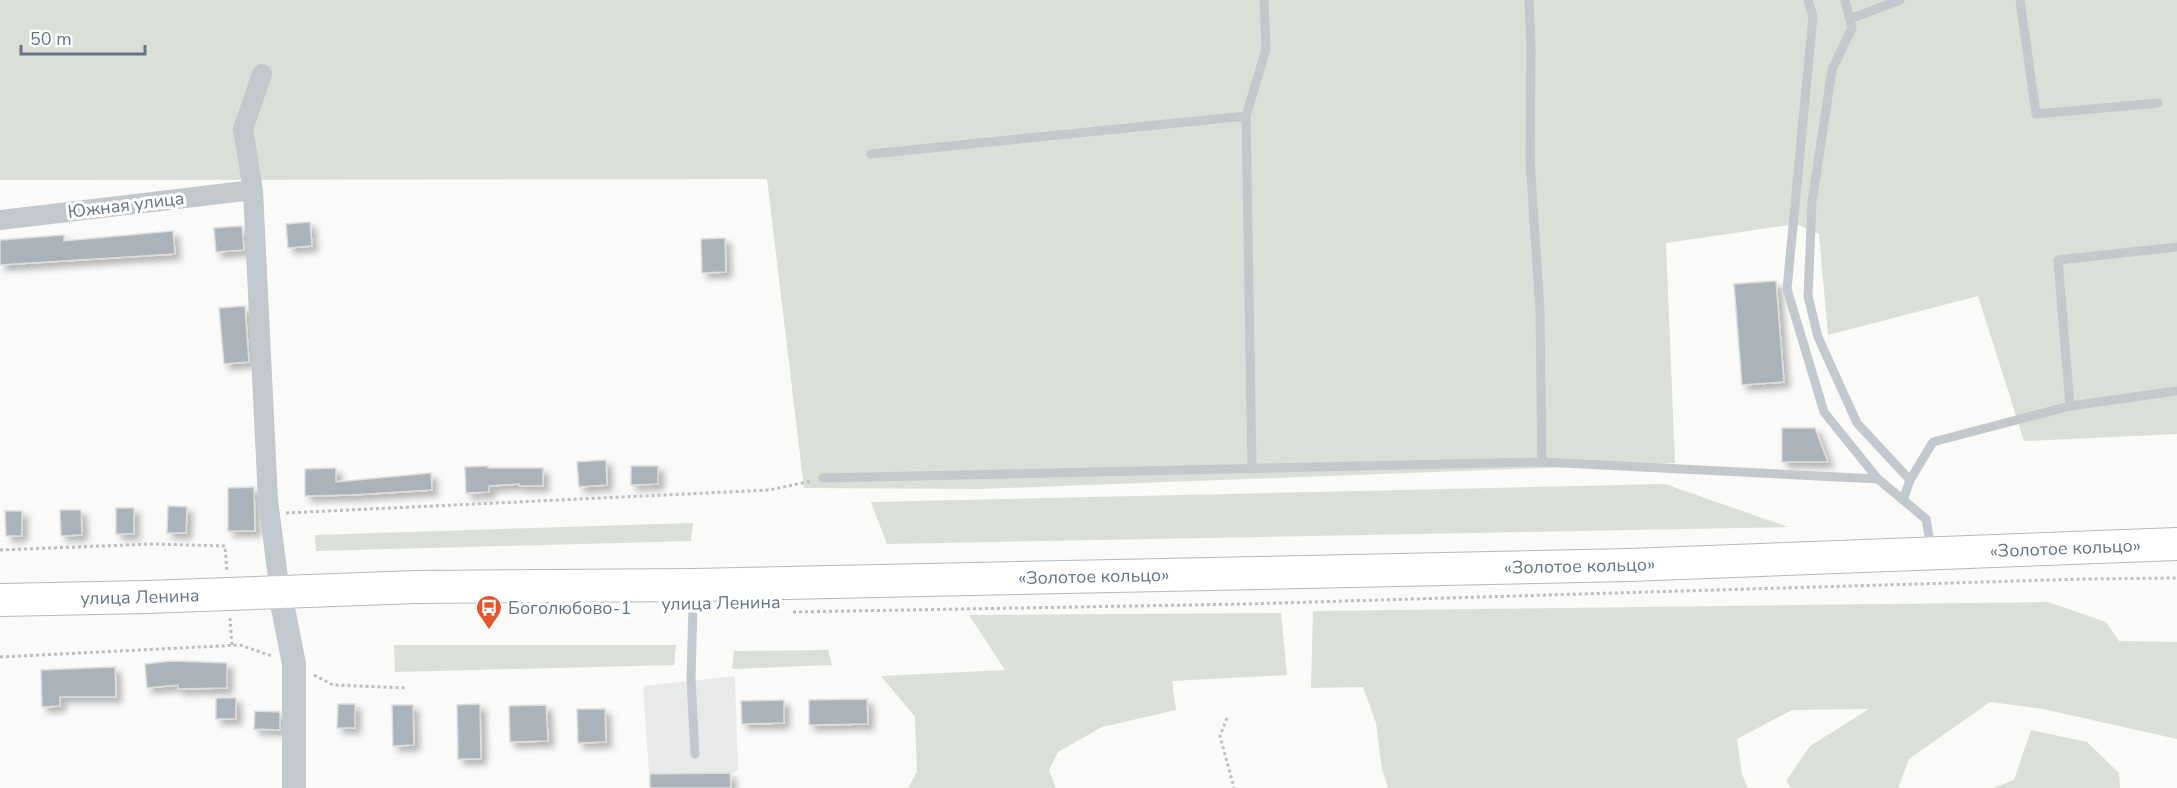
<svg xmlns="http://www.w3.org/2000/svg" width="2177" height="788" font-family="'Nunito Sans',sans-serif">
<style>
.built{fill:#e8e9e9}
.green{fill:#dadfd7}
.building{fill:#aab3b9;stroke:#dcdcda;stroke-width:1.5;filter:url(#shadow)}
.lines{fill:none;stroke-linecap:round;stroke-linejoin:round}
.trunk-casing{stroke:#b4b9bd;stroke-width:34}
.path{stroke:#bbbfc2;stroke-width:3;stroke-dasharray:3 3;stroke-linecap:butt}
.service{stroke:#c3c8cc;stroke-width:9}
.minor{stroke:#c3c8cc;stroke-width:20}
.tertiary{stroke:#c3c8cc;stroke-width:24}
.trunk{stroke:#fff;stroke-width:32}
.labels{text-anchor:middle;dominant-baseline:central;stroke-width:6;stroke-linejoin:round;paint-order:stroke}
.street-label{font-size:18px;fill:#657683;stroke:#fff}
.poi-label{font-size:18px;fill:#657683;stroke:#fff;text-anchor:start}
</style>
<defs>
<filter id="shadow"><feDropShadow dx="5.5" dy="5.5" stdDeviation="3" flood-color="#0004"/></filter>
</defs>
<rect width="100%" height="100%" fill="#fafaf8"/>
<path class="built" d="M 735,676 L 738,771 L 731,773 L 731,788 L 650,788 L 643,686 Z"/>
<path class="green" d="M 0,0 L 2177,0 L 2177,434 L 2024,441 L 1978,296 L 1828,335 L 1819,234 L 1796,224 L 1666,243 L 1675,463 L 980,489 L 804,488 L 767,179 L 0,180 Z
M 1665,484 L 1788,527 L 887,544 L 871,502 Z
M 693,523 L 691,541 L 316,551 L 315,535 Z
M 2048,602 L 2106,622 L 2119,641 L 2177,642 L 2177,739 L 2043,709 L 1990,702 L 1909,759 L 1898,788 L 1791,788 L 1786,781 L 1810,746 L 1869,709 L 1792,710 L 1737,739 L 1742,774 L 1748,788 L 1388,788 L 1382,769 L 1376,723 L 1363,687 L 1311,688 L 1313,611 Z
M 1281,613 L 1287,675 L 1172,681 L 1176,710 L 1102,727 L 1058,752 L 1049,770 L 1056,788 L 908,788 L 917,772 L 915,717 L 881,676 L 1005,670 L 969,615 Z
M 394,645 L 676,645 L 674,665 L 395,672 Z
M 828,650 L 832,665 L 732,669 L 734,651 Z
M 2031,730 L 2087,742 L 2119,773 L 2120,788 L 1993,788 L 2014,780 Z"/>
<path class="building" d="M 310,222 L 312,246 L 288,248 L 286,224 Z
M 242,226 L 244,250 L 216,252 L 214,228 Z
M 173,231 L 175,254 L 0,265 L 0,240 L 64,235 L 64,241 Z
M 725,238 L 726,272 L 702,273 L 701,239 Z
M 1776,281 L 1784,382 L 1742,385 L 1734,284 Z
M 245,306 L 249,362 L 224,364 L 219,308 Z
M 1782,428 L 1815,428 L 1828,462 L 1782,462 Z
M 606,460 L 607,485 L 579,487 L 577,462 Z
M 488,466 L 488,468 L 543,468 L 543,486 L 519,486 L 519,484 L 489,486 L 489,492 L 466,493 L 465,467 Z
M 631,466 L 658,466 L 658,484 L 631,485 Z
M 336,468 L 336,482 L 431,473 L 432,490 L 352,495 L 305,496 L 305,469 Z
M 254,487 L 255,531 L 228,531 L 228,488 Z
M 168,506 L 187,507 L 186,533 L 167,533 Z
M 116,508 L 134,508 L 134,534 L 116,534 Z
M 60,510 L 81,510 L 82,535 L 61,536 Z
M 5,511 L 22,511 L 22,536 L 6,536 Z
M 172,661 L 227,663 L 227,688 L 178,689 L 178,685 L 147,688 L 145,664 Z
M 115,667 L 116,697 L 60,697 L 60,706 L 42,707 L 41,670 Z
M 216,698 L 236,698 L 236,719 L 216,719 Z
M 867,699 L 868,724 L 809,725 L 809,700 Z
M 784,700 L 784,723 L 742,724 L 741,701 Z
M 338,704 L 355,704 L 355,728 L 337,728 Z
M 480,704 L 481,759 L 458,759 L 457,705 Z
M 392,705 L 413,705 L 414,745 L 393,746 Z
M 546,705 L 548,741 L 510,742 L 509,706 Z
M 577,709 L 605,709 L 606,742 L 578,743 Z
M 255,711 L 280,712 L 280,730 L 254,729 Z
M 730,773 L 731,788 L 650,788 L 650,774 Z"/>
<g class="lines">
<defs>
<g id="trunk">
<path id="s1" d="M 0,600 L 147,597 L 416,587 L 694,585 L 1629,565 L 2177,544"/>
</g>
</defs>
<use href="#trunk" class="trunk-casing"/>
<path class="path" d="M 286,513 L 769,490 L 812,481
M 0,550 L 153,544 L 225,546 L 227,572
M 793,612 L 1245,604 L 2085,579 L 2177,578
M 230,618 L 232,646
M 0,657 L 240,645 L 272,656
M 314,675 L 333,685 L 407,688
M 1227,718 L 1220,736 L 1234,788"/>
<path class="service" d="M 1529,0 L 1531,46 L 1530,160 L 1540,312 L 1542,462
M 1808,0 L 1813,16 L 1787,289 L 1824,412 L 1878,479 L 1926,519 L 1931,548
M 1845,0 L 1852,28 L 1832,70 L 1812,202 L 1808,296 L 1818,337 L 1857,423 L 1910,480
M 2020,0 L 2036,114 L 2158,103
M 1850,19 L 1900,0
M 1246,116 L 1266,49 L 1264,0
M 871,154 L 1246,116 L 1252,469
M 2070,406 L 2058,260 L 2177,247
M 823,478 L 1542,462 L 1878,479
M 1903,500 L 1910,480 L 1933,442 L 2070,406 L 2177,391
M 693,604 L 691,680 L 695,754"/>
<path class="minor" d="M 262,74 L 243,129 L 253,190 L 268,500 L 280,593
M 0,220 L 253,190"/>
<path class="tertiary" d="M 280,593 L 294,664 L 294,788"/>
<use href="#trunk" class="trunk"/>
</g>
<defs>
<symbol id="bus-pin" viewBox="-11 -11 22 30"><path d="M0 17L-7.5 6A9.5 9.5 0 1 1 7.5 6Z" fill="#e4572e" stroke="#fff"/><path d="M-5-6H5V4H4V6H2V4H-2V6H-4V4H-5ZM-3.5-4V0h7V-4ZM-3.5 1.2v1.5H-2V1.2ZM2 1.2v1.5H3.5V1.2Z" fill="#fff"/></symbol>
</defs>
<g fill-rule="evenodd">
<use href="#bus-pin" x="474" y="593" width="30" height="40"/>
</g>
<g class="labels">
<g class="street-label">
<text transform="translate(126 205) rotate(-7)">Южная улица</text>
<text stroke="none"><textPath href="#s1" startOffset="2066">«Золотое кольцо»</textPath></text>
<text stroke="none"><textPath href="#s1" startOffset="1580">«Золотое кольцо»</textPath></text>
<text stroke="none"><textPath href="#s1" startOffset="1094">«Золотое кольцо»</textPath></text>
<text stroke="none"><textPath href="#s1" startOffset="140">улица Ленина</textPath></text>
<text transform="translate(721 603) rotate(-1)">улица Ленина</text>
</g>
<g class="poi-label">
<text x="508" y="608">Боголюбово-1</text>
</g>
</g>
<path d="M21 45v9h124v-9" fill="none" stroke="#657683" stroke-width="3"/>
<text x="30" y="45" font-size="18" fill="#657683" stroke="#ffffff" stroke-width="4.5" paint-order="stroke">50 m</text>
</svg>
